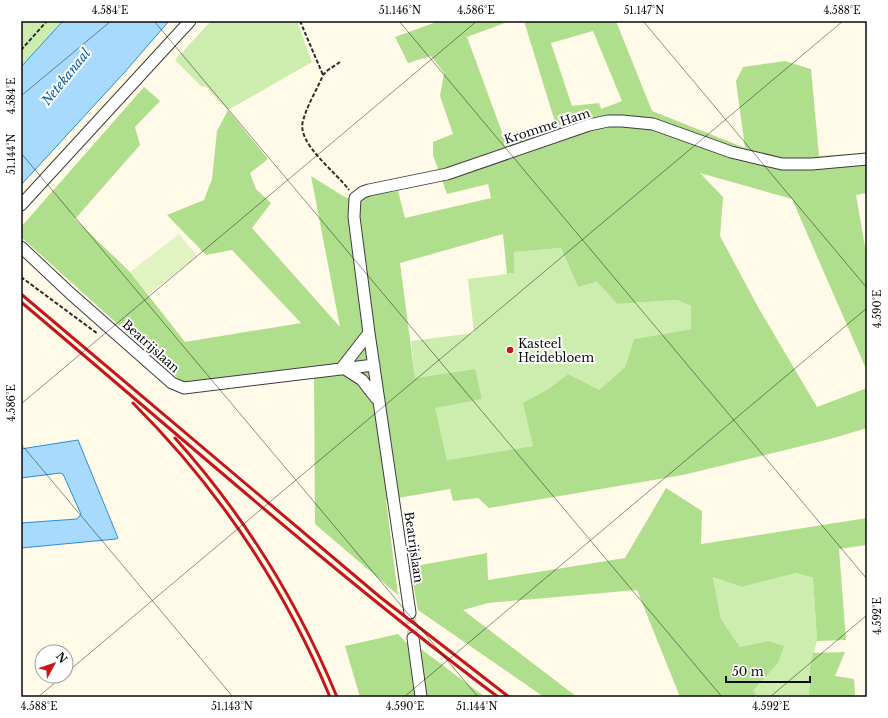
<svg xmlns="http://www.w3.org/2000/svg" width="888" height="718" font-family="'Libre Baskerville',serif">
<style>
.green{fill:#cdedae}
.forest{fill:#afdf8c;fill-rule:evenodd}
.pitch{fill:#e1f3c1}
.water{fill:#a7dafc;stroke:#278fda}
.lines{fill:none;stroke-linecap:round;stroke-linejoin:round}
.minor-tunnel{stroke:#dad7c7;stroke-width:11;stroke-dasharray:11 5.5;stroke-linecap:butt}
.minor-casing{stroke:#3d3d3d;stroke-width:13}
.path{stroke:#2c2c2c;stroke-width:2;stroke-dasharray:4 2;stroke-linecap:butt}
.minor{stroke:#fff;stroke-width:11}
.rail{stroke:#c6161b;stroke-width:3}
.ticks{fill:none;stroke:#0a0a0a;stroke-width:1;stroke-opacity:0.45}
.poi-dot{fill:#c6161b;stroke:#fff;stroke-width:1.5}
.labels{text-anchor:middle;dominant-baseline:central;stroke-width:4;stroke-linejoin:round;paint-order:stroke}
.street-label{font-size:12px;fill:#0a0a0a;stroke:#fff}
.poi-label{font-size:12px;fill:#0a0a0a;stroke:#fff;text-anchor:start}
.water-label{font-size:13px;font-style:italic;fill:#095ea6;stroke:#fff}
.neatline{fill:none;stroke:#0a0a0a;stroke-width:1.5}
.ticks-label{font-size:10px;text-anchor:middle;fill:#0a0a0a}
</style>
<rect width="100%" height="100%" fill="#fffbe8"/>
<path class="green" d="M 21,21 L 63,21 L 21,67 Z
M 211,21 L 297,21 L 312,62 L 228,110 L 205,86 L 202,87 L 175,60 Z
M 561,248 L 578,287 L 597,282 L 617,304 L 677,300 L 691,306 L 691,329 L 634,339 L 625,367 L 598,391 L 568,374 L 547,390 L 533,446 L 447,460 L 434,408 L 475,369 L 415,378 L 411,341 L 474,333 L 468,279 L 514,273 L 513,252 Z
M 796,573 L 813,578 L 817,641 L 810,667 L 809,697 L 756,697 L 754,690 L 778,663 L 768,641 L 740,647 L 721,619 L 713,577 L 742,587 Z"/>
<path class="forest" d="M 439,21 L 510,21 L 467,37 L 503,135 L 555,122 L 524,21 L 616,21 L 652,111 L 745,148 L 736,81 L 743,67 L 785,61 L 811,69 L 819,156 L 867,153 L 867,193 L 856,195 L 867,258 L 867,371 L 792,199 L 700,173 L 723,197 L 720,236 L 758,307 L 817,407 L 867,388 L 867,428 L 830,439 L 683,475 L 489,508 L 478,498 L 453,501 L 450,489 L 386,500 L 398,595 L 315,524 L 314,367 L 183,383 L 21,237 L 21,227 L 144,87 L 160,101 L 135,127 L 140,145 L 75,219 L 130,272 L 185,342 L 301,323 L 232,250 L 206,255 L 167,215 L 204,200 L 212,179 L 217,131 L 228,110 L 268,159 L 250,173 L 256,189 L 271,203 L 252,228 L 340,327 L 311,176 L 343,196 L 348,198 L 398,191 L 405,218 L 491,198 L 488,184 L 447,194 L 433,155 L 433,142 L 453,134 L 440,96 L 444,73 L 431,56 L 408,63 L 395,37 ZM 593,31 L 622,101 L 601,109 L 599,103 L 572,106 L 551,43 ZM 503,234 L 507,274 L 514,273 L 514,252 L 561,248 L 578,287 L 597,282 L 617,304 L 677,300 L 691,306 L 691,329 L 634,339 L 625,367 L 599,390 L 568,374 L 547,390 L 523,403 L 533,446 L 447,460 L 435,408 L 482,399 L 475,369 L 415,378 L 400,263 Z
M 666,488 L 702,511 L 701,544 L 867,518 L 867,545 L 839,549 L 846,640 L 817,641 L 813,578 L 796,573 L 742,587 L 713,577 L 721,619 L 740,647 L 768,641 L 784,646 L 778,663 L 754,690 L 756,697 L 680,697 L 637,590 L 488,603 L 463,610 L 577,697 L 544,697 L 418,610 L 410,567 L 487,553 L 488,580 L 625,558 Z
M 398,634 L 420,657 L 421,649 L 485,697 L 360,697 L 345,646 Z
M 845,652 L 835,676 L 854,679 L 855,695 L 847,697 L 809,697 L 810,667 L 813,653 Z"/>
<path class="pitch" d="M 179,234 L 197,256 L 148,295 L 130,272 Z"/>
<path class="water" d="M 63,21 L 169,21 L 123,74 L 21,185 L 21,67 Z
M 78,440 L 118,538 L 116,539 L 21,548 L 21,523 L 77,519 L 81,514 L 63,474 L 60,473 L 21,478 L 21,449 Z"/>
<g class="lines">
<path class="minor-tunnel" d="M 410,613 L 413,638"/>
<defs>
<path id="minor" d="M 21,205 L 190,21
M 21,247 L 71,294 L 172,383 L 184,388 L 374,365
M 341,369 L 369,333
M 345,369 L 362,380 L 376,398 L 379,400
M 410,613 L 369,333 L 354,217 L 355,198 L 363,192 L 369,190 L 447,174 L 589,125 L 608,121 L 622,121 L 653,124 L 731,152 L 782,164 L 812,164 L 867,159
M 413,638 L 421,697"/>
</defs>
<use href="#minor" class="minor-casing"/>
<path class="path" d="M 300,21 L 323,75
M 21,50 L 47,21
M 340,62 L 328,70 L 323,75 C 317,90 307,105 303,121 C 296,143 337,173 349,190
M 21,277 L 98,334"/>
<use href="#minor" class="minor"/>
<path class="rail" d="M 21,294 L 380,597 L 509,697
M 21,302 C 179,435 333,573 498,697
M 133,403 C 218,488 284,586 330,697
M 175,438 C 245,516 297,600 337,697"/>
</g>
<path class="ticks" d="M 154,21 L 722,697M 399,21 L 867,579M 643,21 L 867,288M 21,96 L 111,21M 21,153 L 478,697M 21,404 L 477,21M 21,444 L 233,697M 66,673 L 843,21M 38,697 L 63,676M 404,697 L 867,308M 770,697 L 867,615"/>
<circle class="poi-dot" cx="510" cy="350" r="4"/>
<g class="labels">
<g class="street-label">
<text transform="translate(547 126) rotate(-18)">Kromme Ham</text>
<text transform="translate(151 346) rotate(42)">Beatrijslaan</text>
<text transform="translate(414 547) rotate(82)">Beatrijslaan</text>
</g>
<g class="poi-label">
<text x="518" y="343">Kasteel<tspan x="518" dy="14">Heidebloem</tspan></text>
</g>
<g class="water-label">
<text transform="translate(66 77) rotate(-51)">Netekanaal</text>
</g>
</g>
<rect width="888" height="718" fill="none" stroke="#ffffff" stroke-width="44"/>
<g transform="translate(54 664) rotate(50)"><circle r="19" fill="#ffffff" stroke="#9d9d9d"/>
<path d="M0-3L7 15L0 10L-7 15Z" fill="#c6161b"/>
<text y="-6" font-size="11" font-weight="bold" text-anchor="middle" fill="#0a0a0a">N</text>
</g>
<path d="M726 676v6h84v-6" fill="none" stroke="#0a0a0a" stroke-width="2"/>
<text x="732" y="676" font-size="12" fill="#0a0a0a" stroke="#ffffff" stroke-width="3" paint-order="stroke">50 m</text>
<rect x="22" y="22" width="844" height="674" class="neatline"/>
<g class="ticks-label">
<text x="110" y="14">4.584°E</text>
<text x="400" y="14">51.146°N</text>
<text x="476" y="14">4.586°E</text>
<text x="644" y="14">51.147°N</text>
<text x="842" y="14">4.588°E</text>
<text transform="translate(11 96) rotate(-90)" y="4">4.584°E</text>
<text transform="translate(11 154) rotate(-90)" y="4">51.144°N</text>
<text transform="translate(877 309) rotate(-90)" y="4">4.590°E</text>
<text transform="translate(11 403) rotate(-90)" y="4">4.586°E</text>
<text transform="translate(877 616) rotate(-90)" y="4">4.592°E</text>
<text x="39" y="710">4.588°E</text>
<text x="232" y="710">51.143°N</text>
<text x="405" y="710">4.590°E</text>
<text x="477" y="710">51.144°N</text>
<text x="771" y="710">4.592°E</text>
</g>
</svg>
